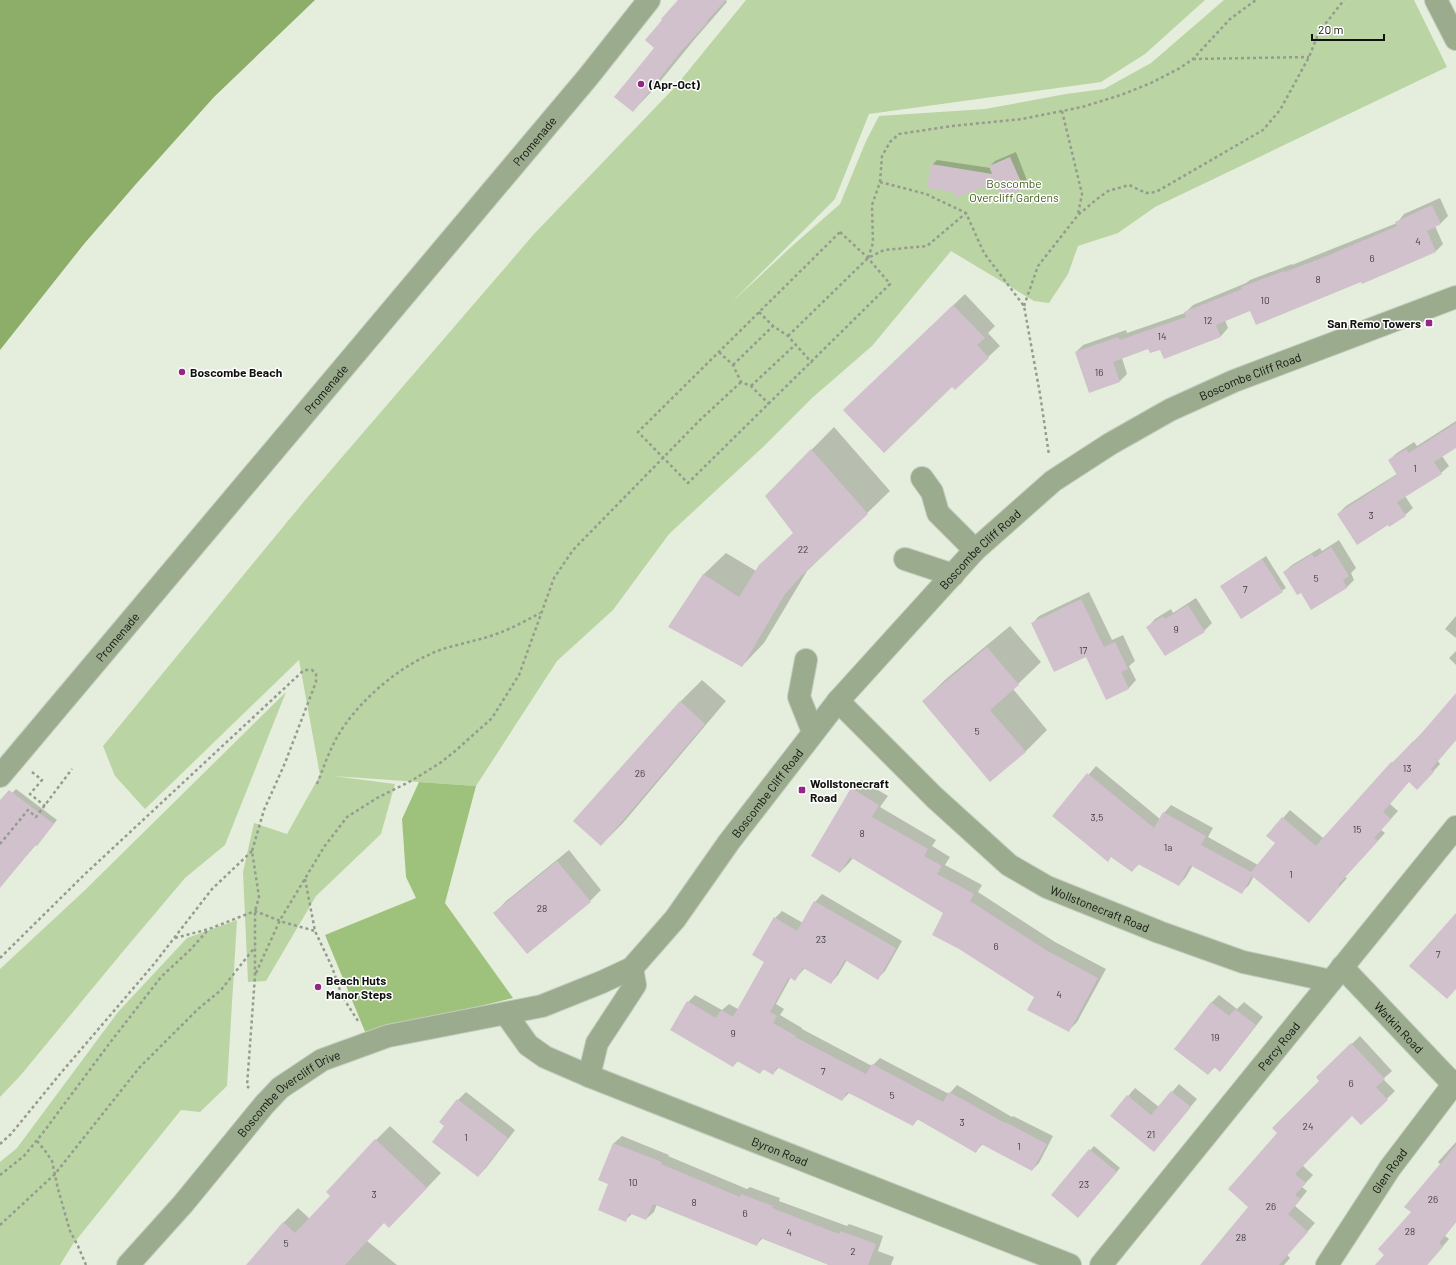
<svg xmlns="http://www.w3.org/2000/svg" width="1456" height="1265" font-family="Barlow,sans-serif">
<style>
.green{fill:#bbd4a4}
.forest{fill:#9ec27c}
.water{fill:#8cae69}
.shadow{fill:#0003}
.building{fill:#d1c1cd}
.lines{fill:none;stroke-linecap:round;stroke-linejoin:round}
.minor-casing{stroke:#c3cbbc;stroke-width:24}
.path{stroke:#959b8e;stroke-width:2.5;stroke-dasharray:3 3;stroke-linecap:butt}
.minor{stroke:#9bab8d;stroke-width:22}
.poi-dot{fill:#962685;stroke:#fff;stroke-width:1.5}
.labels{text-anchor:middle;dominant-baseline:central;stroke-width:3;stroke-linejoin:round;paint-order:stroke}
.number-label{font-size:10px;fill:#403e3d}
.poi-label{font-size:12px;font-weight:bold;fill:#10130d;stroke:#fff;text-anchor:start}
.street-label{font-size:12px;fill:#10130d;stroke:#fff}
.park-label{font-size:12px;fill:#406018;stroke:#fff}
</style>
<rect width="100%" height="100%" fill="#e5eedd"/>
<path class="green" d="M 746,0 L 1205,0 L 1145,54 L 1101,82 L 869,114 L 835,199 L 732,302 L 791,247 L 840,204 L 866,141 L 879,116 L 985,109 L 1066,94 L 1104,89 L 1151,63 L 1224,0 L 1414,0 L 1447,67 L 1155,207 L 1118,233 L 1078,246 L 1068,274 L 1049,303 L 1034,301 L 951,251 L 872,346 L 812,398 L 763,447 L 669,534 L 613,610 L 557,661 L 476,786 L 333,776 L 395,784 L 381,834 L 316,896 L 266,981 L 248,982 L 243,872 L 254,823 L 287,834 L 320,775 L 299,660 L 145,809 L 115,776 L 103,746 L 306,499 L 534,234 L 675,87 Z
M 286,692 L 225,845 L 185,878 L 125,949 L 20,1076 L 0,1097 L 0,969 L 83,892 Z
M 237,920 L 227,1086 L 200,1112 L 181,1110 L 73,1244 L 60,1265 L 0,1265 L 0,1162 L 17,1148 L 118,1012 L 187,938 Z"/>
<path class="forest" d="M 419,782 L 476,786 L 445,903 L 513,998 L 366,1034 L 325,935 L 416,898 L 406,877 L 402,819 Z"/>
<path class="water" d="M 0,0 L 315,0 L 214,97 L 136,184 L 84,244 L 0,350 Z"/>
<path class="shadow" d="M 678,0 L 726,0 L 727,2 L 694,40 L 653,90 L 633,111 L 656,48 Z
M 1016,152 L 1028,183 L 1023,188 L 996,180 L 956,191 L 932,165 L 937,160 L 991,168 L 990,166 L 995,161 Z
M 1440,198 L 1448,216 L 1440,224 L 1435,226 L 1443,244 L 1436,251 L 1251,310 L 1225,320 L 1228,328 L 1221,336 L 1164,358 L 1161,348 L 1149,348 L 1122,358 L 1127,374 L 1120,381 L 1076,352 L 1083,345 L 1126,330 L 1127,333 L 1185,313 L 1193,305 L 1246,283 L 1250,280 L 1292,264 L 1292,265 L 1397,223 L 1404,214 Z
M 965,294 L 995,326 L 988,333 L 1000,346 L 988,357 L 955,389 L 952,385 L 856,399 Z
M 1456,421 L 1456,447 L 1442,456 L 1449,466 L 1441,473 L 1405,496 L 1413,508 L 1405,515 L 1388,524 L 1338,514 L 1346,506 L 1397,474 L 1389,460 L 1397,453 L 1414,442 L 1417,446 Z
M 834,427 L 890,491 L 807,571 L 764,643 L 742,666 L 703,575 L 726,553 L 756,571 L 797,530 L 766,496 Z
M 1339,540 L 1356,568 L 1351,573 L 1354,580 L 1347,587 L 1312,609 L 1301,591 L 1284,572 L 1292,565 L 1320,548 L 1322,551 Z
M 1266,556 L 1286,588 L 1242,618 L 1221,586 Z
M 1089,592 L 1112,640 L 1123,635 L 1135,661 L 1129,666 L 1136,680 L 1129,688 L 1107,698 L 1086,655 L 1032,624 L 1039,616 Z
M 1196,598 L 1212,623 L 1204,631 L 1165,655 L 1148,627 L 1155,619 L 1171,609 L 1173,613 Z
M 1456,616 L 1456,638 L 1445,629 Z
M 1010,626 L 1041,662 L 1013,689 L 1047,730 L 1025,752 L 923,701 L 946,679 Z
M 1456,651 L 1456,665 L 1449,658 Z
M 702,680 L 726,701 L 623,823 L 601,845 L 680,702 Z
M 1456,695 L 1456,740 L 1438,761 L 1440,764 L 1425,781 L 1409,781 L 1390,804 L 1398,811 L 1381,830 L 1385,833 L 1345,877 L 1347,878 L 1309,922 L 1254,876 L 1249,885 L 1242,892 L 1193,865 L 1186,877 L 1179,885 L 1139,864 L 1132,871 L 1053,816 L 1096,766 L 1160,819 L 1164,813 L 1171,805 L 1213,828 L 1208,837 L 1258,865 L 1276,843 L 1283,818 L 1290,810 L 1323,838 L 1392,763 L 1421,734 Z
M 861,780 L 888,796 L 880,807 L 936,840 L 932,846 L 950,857 L 945,865 L 982,885 L 978,892 L 1055,942 L 1106,969 L 1077,1022 L 1068,1031 L 1035,997 L 944,913 L 853,858 L 849,863 L 840,872 L 812,855 L 852,788 Z
M 16,789 L 57,820 L 0,887 L 0,806 Z
M 569,850 L 601,890 L 590,901 L 495,913 L 506,901 Z
M 822,894 L 902,941 L 885,971 L 878,978 L 847,960 L 838,975 L 831,983 L 805,968 L 795,979 L 791,977 L 776,1004 L 784,1009 L 780,1015 L 802,1028 L 802,1029 L 872,1066 L 880,1058 L 949,1094 L 957,1085 L 1012,1117 L 1013,1116 L 1053,1136 L 1039,1163 L 1032,1170 L 983,1144 L 975,1152 L 918,1119 L 913,1125 L 849,1093 L 842,1100 L 779,1067 L 773,1074 L 764,1069 L 760,1073 L 738,1061 L 733,1066 L 688,1002 L 695,995 L 722,1010 L 729,1004 L 738,1009 L 765,962 L 775,918 L 782,911 L 803,923 L 815,902 Z
M 1219,995 L 1237,1009 L 1244,1002 L 1263,1017 L 1227,1063 L 1220,1071 L 1215,1067 L 1208,1074 L 1211,1003 Z
M 1360,1036 L 1392,1071 L 1383,1079 L 1395,1091 L 1361,1124 L 1352,1115 L 1302,1165 L 1313,1175 L 1302,1187 L 1307,1191 L 1295,1206 L 1315,1223 L 1287,1255 L 1290,1258 L 1284,1265 L 1201,1265 L 1250,1207 L 1278,1133 L 1321,1081 L 1325,1070 Z
M 1179,1084 L 1197,1099 L 1154,1150 L 1112,1115 L 1135,1088 L 1159,1107 Z
M 466,1092 L 515,1130 L 486,1168 L 478,1176 L 446,1126 L 441,1122 L 458,1100 Z
M 390,1126 L 441,1173 L 403,1213 L 384,1222 L 367,1241 L 397,1265 L 247,1265 L 283,1223 L 298,1208 L 310,1219 L 332,1196 L 376,1140 Z
M 622,1136 L 669,1155 L 668,1156 L 747,1189 L 750,1187 L 780,1198 L 779,1201 L 847,1226 L 849,1224 L 883,1236 L 878,1251 L 894,1257 L 891,1265 L 829,1265 L 763,1238 L 756,1245 L 657,1204 L 654,1212 L 646,1219 L 632,1214 L 625,1220 L 610,1183 L 600,1179 L 614,1143 Z
M 1456,1142 L 1456,1222 L 1445,1236 L 1449,1239 L 1427,1265 L 1377,1265 L 1386,1255 L 1412,1212 L 1441,1165 L 1438,1162 Z
M 1094,1146 L 1120,1168 L 1082,1213 L 1052,1195 Z"/>
<path class="building" d="M 678,0 L 726,0 L 706,22 L 707,23 L 682,50 L 633,112 L 614,97 L 654,48 L 645,40 L 662,20 L 661,19 Z
M 1010,157 L 1024,189 L 1002,198 L 995,182 L 953,199 L 955,192 L 927,188 L 931,164 L 992,174 L 989,166 Z
M 1432,205 L 1441,224 L 1427,231 L 1436,252 L 1362,284 L 1361,282 L 1256,325 L 1250,311 L 1216,325 L 1221,337 L 1164,359 L 1160,350 L 1150,353 L 1148,349 L 1113,362 L 1120,382 L 1089,393 L 1075,352 L 1118,337 L 1120,340 L 1186,317 L 1184,312 L 1242,289 L 1241,287 L 1284,271 L 1285,272 L 1327,256 L 1397,226 L 1395,222 Z
M 953,305 L 985,338 L 977,345 L 989,358 L 955,390 L 952,387 L 884,453 L 843,410 Z
M 1456,423 L 1456,448 L 1434,462 L 1442,474 L 1397,502 L 1406,516 L 1389,527 L 1388,525 L 1357,545 L 1337,514 L 1397,475 L 1388,460 L 1406,449 L 1409,453 Z
M 811,449 L 868,514 L 801,576 L 785,594 L 742,667 L 668,627 L 703,574 L 739,597 L 759,565 L 793,533 L 765,496 Z
M 1331,547 L 1349,576 L 1343,580 L 1347,588 L 1311,610 L 1301,593 L 1297,595 L 1283,572 L 1312,554 L 1314,558 Z
M 1262,559 L 1283,592 L 1241,619 L 1220,586 Z
M 1081,599 L 1104,647 L 1115,642 L 1128,669 L 1121,672 L 1129,689 L 1106,700 L 1086,657 L 1054,672 L 1031,623 Z
M 1188,605 L 1205,632 L 1165,656 L 1146,627 L 1163,616 L 1165,619 Z
M 987,647 L 1019,685 L 990,710 L 1026,752 L 990,782 L 922,701 Z
M 1456,693 L 1456,740 L 1431,769 L 1434,772 L 1417,790 L 1409,782 L 1383,812 L 1391,819 L 1374,838 L 1378,841 L 1338,885 L 1340,886 L 1309,923 L 1252,876 L 1242,894 L 1190,865 L 1179,886 L 1138,864 L 1132,872 L 1111,857 L 1108,862 L 1052,816 L 1087,773 L 1154,828 L 1163,812 L 1206,836 L 1201,845 L 1251,872 L 1275,843 L 1266,836 L 1282,817 L 1316,846 L 1391,762 L 1393,763 L 1413,741 L 1414,742 Z
M 680,701 L 705,724 L 601,846 L 573,821 Z
M 851,788 L 879,805 L 872,817 L 928,849 L 924,856 L 942,866 L 937,874 L 974,894 L 970,901 L 1046,950 L 1098,978 L 1069,1032 L 1027,1010 L 1034,997 L 959,949 L 932,935 L 943,913 L 850,857 L 840,873 L 811,856 Z
M 9,790 L 54,824 L 37,846 L 35,845 L 0,888 L 0,800 Z
M 557,861 L 591,902 L 527,954 L 493,913 Z
M 814,901 L 896,948 L 878,980 L 845,960 L 831,984 L 803,968 L 795,981 L 789,977 L 770,1012 L 777,1016 L 773,1023 L 796,1036 L 795,1037 L 866,1074 L 872,1064 L 943,1102 L 949,1092 L 1005,1123 L 1005,1122 L 1047,1144 L 1032,1171 L 981,1144 L 976,1153 L 917,1119 L 913,1126 L 847,1092 L 842,1101 L 777,1067 L 773,1075 L 763,1069 L 760,1074 L 737,1061 L 733,1067 L 670,1030 L 687,1001 L 716,1018 L 721,1010 L 733,1017 L 764,962 L 752,955 L 774,917 L 797,931 Z
M 1456,913 L 1456,989 L 1447,999 L 1409,966 Z
M 1211,1002 L 1229,1016 L 1235,1009 L 1256,1025 L 1220,1072 L 1214,1067 L 1208,1075 L 1174,1049 Z
M 1351,1043 L 1385,1079 L 1376,1087 L 1388,1100 L 1361,1125 L 1352,1116 L 1295,1174 L 1306,1183 L 1295,1195 L 1301,1199 L 1288,1214 L 1308,1232 L 1279,1265 L 1200,1265 L 1248,1207 L 1228,1189 L 1277,1133 L 1272,1128 L 1319,1081 L 1316,1077 Z
M 1171,1091 L 1191,1107 L 1154,1152 L 1110,1116 L 1127,1095 L 1151,1115 Z
M 457,1099 L 508,1138 L 478,1177 L 432,1142 L 444,1126 L 439,1122 Z
M 375,1139 L 427,1188 L 389,1228 L 384,1223 L 345,1265 L 246,1265 L 283,1222 L 295,1233 L 330,1196 L 326,1192 Z
M 613,1143 L 662,1162 L 661,1164 L 740,1197 L 741,1194 L 773,1206 L 772,1208 L 839,1234 L 840,1231 L 876,1244 L 868,1265 L 829,1265 L 760,1238 L 757,1246 L 653,1204 L 646,1220 L 629,1213 L 626,1222 L 598,1210 L 608,1184 L 598,1180 Z
M 1456,1145 L 1456,1222 L 1439,1243 L 1443,1247 L 1427,1265 L 1375,1265 L 1384,1255 L 1378,1249 L 1411,1212 L 1404,1207 Z
M 1089,1149 L 1117,1172 L 1078,1218 L 1051,1195 Z"/>
<g class="lines">
<defs>
<g id="minor">
<path d="M 1436,0 L 1456,39"/>
<path d="M 922,478 L 932,492 L 938,513 L 975,550"/>
<path d="M 905,559 L 953,575"/>
<path d="M 806,660 L 799,697 L 813,732"/>
<path id="s1" d="M 838,701 L 934,797 L 1009,865 L 1047,887 L 1159,932 L 1243,962 L 1331,981"/>
<path id="s2" d="M 0,776 L 588,77 L 649,0"/>
<path id="s3" d="M 1342,967 L 1456,1087"/>
<path id="s4" d="M 506,1014 L 528,1045 L 545,1057 L 589,1076 L 1070,1265"/>
<path d="M 589,1076 L 597,1043 L 635,985 L 632,968"/>
<path id="s5" d="M 128,1265 L 183,1204 L 264,1105 L 280,1088 L 322,1060 L 388,1036 L 542,1006 L 602,982 L 632,968 L 675,919 L 729,842 L 838,701 L 975,550 L 1053,481 L 1110,444 L 1170,410 L 1234,381 L 1456,297"/>
<path id="s6" d="M 1101,1265 L 1456,827"/>
<path id="s7" d="M 1327,1265 L 1390,1168 L 1456,1081"/>
</g>
</defs>
<use href="#minor" class="minor-casing"/>
<path class="path" d="M 1193,59 L 1309,57
M 1062,111 L 1082,194 L 1078,214
M 880,182 L 926,194 L 966,213 L 984,253 L 1024,306 L 1040,394 L 1049,455
M 840,232 L 868,258 L 890,284 L 688,483 L 638,432 Z
M 868,258 L 873,243 L 872,205 L 880,182 L 882,156 L 890,142 L 899,134 L 952,126 L 1022,119 L 1082,107 L 1121,95 L 1151,83 L 1180,68 L 1193,59 L 1230,19 L 1256,0
M 1024,306 L 1038,266 L 1078,215 L 1097,199 L 1108,191 L 1129,185 L 1146,193 L 1156,192 L 1263,130 L 1280,110 L 1309,57 L 1319,32 L 1344,0
M 759,312 L 773,326 L 788,336 L 812,363
M 788,336 L 868,258 L 884,250 L 927,246 L 966,213
M 719,352 L 733,365 L 741,382 L 751,386 L 769,404
M 733,365 L 773,326
M 751,386 L 795,345
M 32,772 L 42,780 L 30,794 L 45,806
M 317,784 C 323,769 328,754 336,739 C 357,701 402,663 443,649 C 462,643 481,640 499,633 C 513,628 527,620 540,613
M 0,844 L 28,810 L 36,817 L 72,769
M 305,879 L 315,931 L 332,967 L 342,996 L 358,1021 L 360,1020
M 175,938 L 209,929 L 255,911 L 283,922 L 315,931
M 0,958 L 84,875 L 304,670 L 312,670 L 316,674 L 316,682 L 285,763 L 264,810 L 252,851 L 259,897 L 255,911 L 255,976 L 247,1086 L 249,1088
M 256,973 L 280,920 L 324,847 L 347,817 L 377,798 L 411,781 L 440,763 L 454,752 L 492,718 L 519,675 L 554,578 L 573,550 L 700,420 L 741,382
M 37,1141 L 46,1152 L 52,1161 L 58,1189 L 70,1231 L 78,1246 L 86,1265
M 0,1144 L 11,1134 L 60,1074 L 154,964 L 212,889 L 252,851
M 0,1175 L 24,1156 L 42,1134 L 109,1044 L 161,977 L 190,950 L 209,929
M 0,1225 L 55,1174 L 139,1068 L 197,1010 L 221,990 L 255,947"/>
<use href="#minor" class="minor"/>
</g>
<g class="poi-dot">
<circle cx="641" cy="84" r="4"/>
<rect x="1425" y="319" width="8" height="8" rx="2"/>
<circle cx="182" cy="372" r="4"/>
<rect x="798" y="786" width="8" height="8" rx="2"/>
<circle cx="318" cy="987" r="4"/>
</g>
<g class="labels">
<g class="number-label">
<text x="1418" y="241">4</text>
<text x="1372" y="258">6</text>
<text x="1318" y="279">8</text>
<text x="1265" y="300">10</text>
<text x="1208" y="320">12</text>
<text x="1162" y="336">14</text>
<text x="1099" y="372">16</text>
<text x="1415" y="468">1</text>
<text x="1371" y="515">3</text>
<text x="803" y="549">22</text>
<text x="1316" y="578">5</text>
<text x="1245" y="589">7</text>
<text x="1176" y="629">9</text>
<text x="1083" y="650">17</text>
<text x="977" y="731">5</text>
<text x="1407" y="768">13</text>
<text x="640" y="773">26</text>
<text x="1097" y="817">3,5</text>
<text x="1357" y="829">15</text>
<text x="862" y="833">8</text>
<text x="1168" y="847">1a</text>
<text x="1291" y="874">1</text>
<text x="542" y="908">28</text>
<text x="821" y="939">23</text>
<text x="996" y="946">6</text>
<text x="1438" y="954">7</text>
<text x="1059" y="994">4</text>
<text x="733" y="1033">9</text>
<text x="1215" y="1037">19</text>
<text x="823" y="1071">7</text>
<text x="1351" y="1083">6</text>
<text x="892" y="1095">5</text>
<text x="962" y="1122">3</text>
<text x="1308" y="1126">24</text>
<text x="1151" y="1134">21</text>
<text x="466" y="1137">1</text>
<text x="1019" y="1146">1</text>
<text x="633" y="1182">10</text>
<text x="1084" y="1184">23</text>
<text x="374" y="1194">3</text>
<text x="1433" y="1199">26</text>
<text x="694" y="1202">8</text>
<text x="1271" y="1206">26</text>
<text x="745" y="1213">6</text>
<text x="1410" y="1231">28</text>
<text x="789" y="1232">4</text>
<text x="1241" y="1237">28</text>
<text x="286" y="1243">5</text>
<text x="853" y="1251">2</text>
</g>
<g class="poi-label">
<text x="649" y="84">(Apr-Oct)</text>
<text x="1421" y="323" text-anchor="end">San Remo Towers</text>
<text x="190" y="372">Boscombe Beach</text>
<text x="810" y="783">Wollstonecraft<tspan x="810" dy="14">Road</tspan></text>
<text x="326" y="980">Beach Huts<tspan x="326" dy="14">Manor Steps</tspan></text>
</g>
<g class="street-label">
<text stroke="none"><textPath href="#s2" startOffset="830">Promenade</textPath></text>
<text stroke="none"><textPath href="#s5" startOffset="1478">Boscombe Cliff Road</textPath></text>
<text stroke="none"><textPath href="#s2" startOffset="506">Promenade</textPath></text>
<text stroke="none"><textPath href="#s5" startOffset="1154">Boscombe Cliff Road</textPath></text>
<text stroke="none"><textPath href="#s2" startOffset="182">Promenade</textPath></text>
<text stroke="none"><textPath href="#s5" startOffset="830">Boscombe Cliff Road</textPath></text>
<text stroke="none"><textPath href="#s1" startOffset="338">Wollstonecraft Road</textPath></text>
<text stroke="none"><textPath href="#s3" startOffset="83">Watkin Road</textPath></text>
<text stroke="none"><textPath href="#s6" startOffset="282">Percy Road</textPath></text>
<text stroke="none"><textPath href="#s5" startOffset="237">Boscombe Overcliff Drive</textPath></text>
<text stroke="none"><textPath href="#s4" startOffset="312">Byron Road</textPath></text>
<text stroke="none"><textPath href="#s7" startOffset="113">Glen Road</textPath></text>
</g>
<g class="park-label">
<text x="1014" y="183">Boscombe<tspan x="1014" dy="14">Overcliff Gardens</tspan></text>
</g>
</g>
<path d="M1312 34v6h72v-6" fill="none" stroke="#10130d" stroke-width="2"/>
<text x="1318" y="34" font-size="12" fill="#10130d" stroke="#ffffff" stroke-width="3" paint-order="stroke">20 m</text>
</svg>
